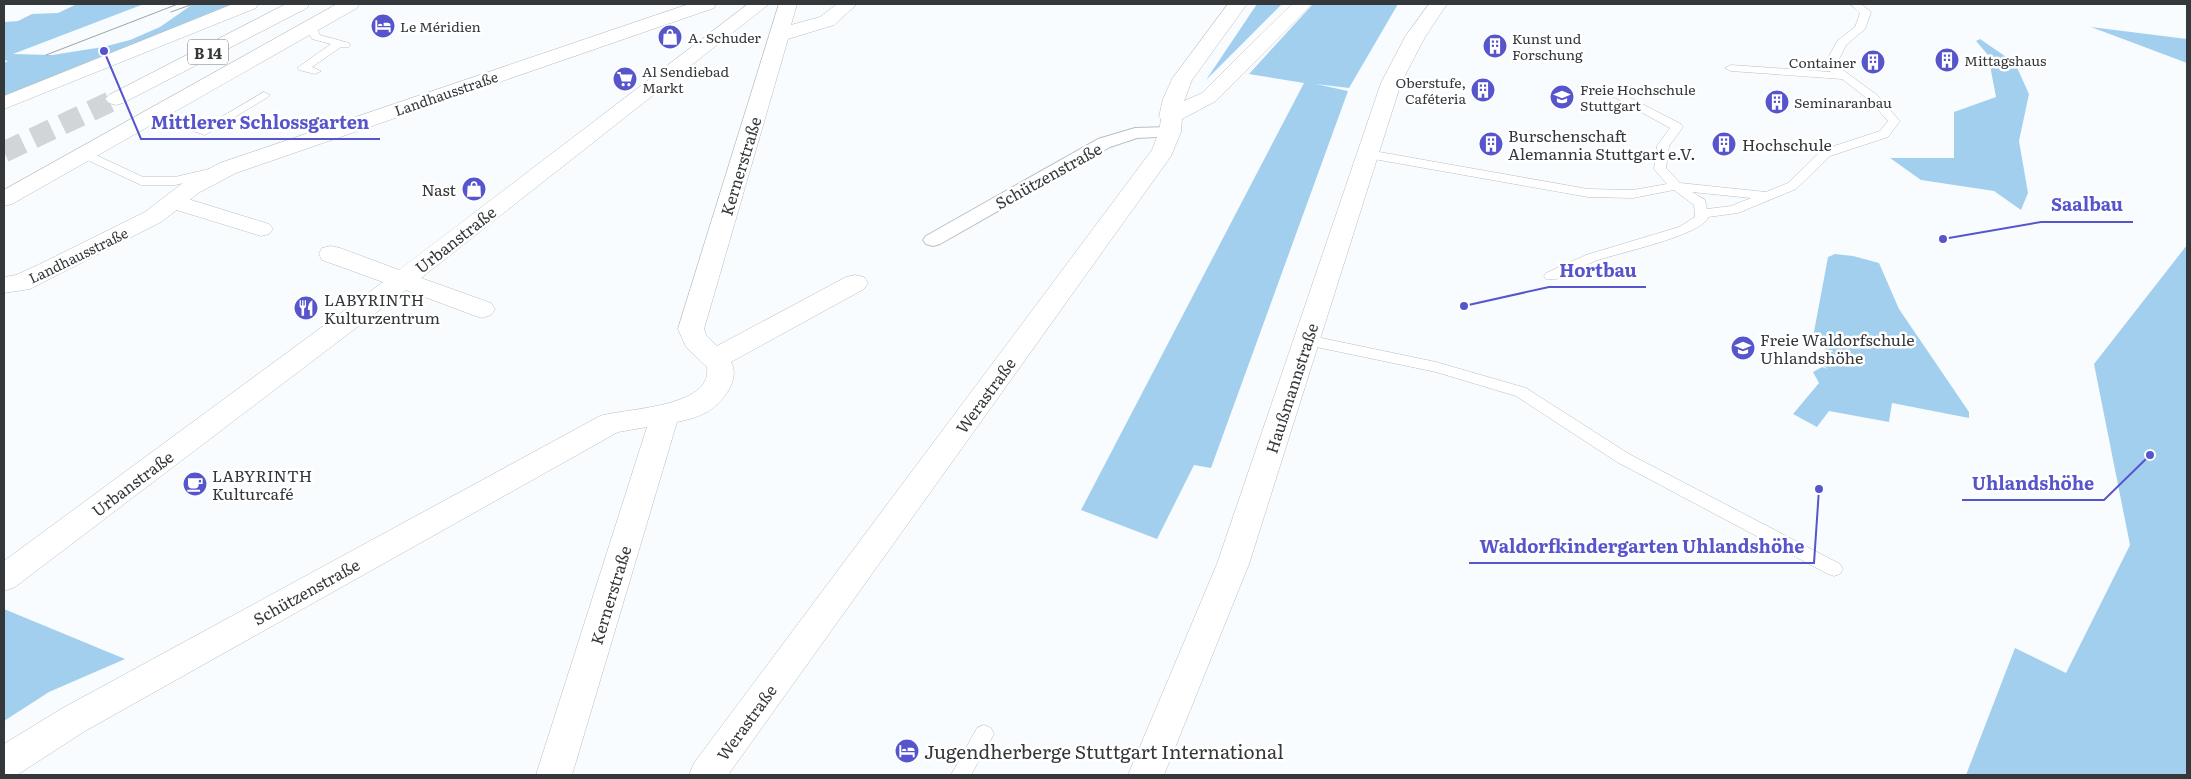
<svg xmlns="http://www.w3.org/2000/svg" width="2191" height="779" font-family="Literata,serif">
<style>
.green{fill:#a3cfef}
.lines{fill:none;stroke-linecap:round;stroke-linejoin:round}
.primary-tunnel{stroke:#d2d5d7;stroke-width:21;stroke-dasharray:21 11;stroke-linecap:butt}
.service-casing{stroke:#b8bfc4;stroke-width:1}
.pedestrian-casing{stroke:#b8bfc4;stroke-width:2}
.minor-casing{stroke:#b8bfc4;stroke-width:1}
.tertiary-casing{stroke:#b8bfc4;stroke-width:1}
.primary-casing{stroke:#b8bfc4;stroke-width:1}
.service{fill:#fff;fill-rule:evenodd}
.pedestrian{fill:#fff;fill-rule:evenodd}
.minor{fill:#fff;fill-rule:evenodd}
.tertiary{fill:#fff;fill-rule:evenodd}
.primary{fill:#fff;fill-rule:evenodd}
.tram{stroke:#a0a3a5;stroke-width:1}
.labels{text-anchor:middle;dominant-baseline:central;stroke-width:5;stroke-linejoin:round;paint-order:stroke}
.far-poi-label{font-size:14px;fill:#35383a;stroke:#fff;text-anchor:start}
.far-street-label{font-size:14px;fill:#35383a;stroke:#fff}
.shield{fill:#fff;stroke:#727475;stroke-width:1}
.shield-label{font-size:15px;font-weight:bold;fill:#35383a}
.poi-label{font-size:16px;fill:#35383a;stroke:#fff;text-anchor:start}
.street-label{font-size:16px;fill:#35383a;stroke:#fff}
.near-poi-label{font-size:19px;fill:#35383a;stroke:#fff;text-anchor:start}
.leader{fill:none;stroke:#5755cc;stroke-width:2}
.callout-dot{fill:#5755cc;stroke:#fff;stroke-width:2}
.callout-label{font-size:18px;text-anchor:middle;font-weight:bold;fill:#5755cc;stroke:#fff;stroke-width:5;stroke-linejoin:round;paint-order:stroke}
</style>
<rect width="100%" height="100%" fill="#f9fcfe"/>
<path class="green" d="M 77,4 L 144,4 L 13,54 L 52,55 L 103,47 L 130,40 L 160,27 L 193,4 L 237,4 L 4,98 L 4,63 L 8,61 L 4,60 L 4,22 L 18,21 L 32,14 L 58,13 Z
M 1257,4 L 1282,4 L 1206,80 Z
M 1313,4 L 1398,4 L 1349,88 L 1316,84 L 1348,91 L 1211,468 L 1194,465 L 1157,539 L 1081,510 L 1304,83 L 1249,74 Z
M 2091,27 L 2187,39 L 2187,63 Z
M 1980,39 L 2015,63 L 2029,94 L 2019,141 L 2028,193 L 2021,210 L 1994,191 L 1921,180 L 1890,158 L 1954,158 L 1954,112 L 1996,97 L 1988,55 L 1976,41 Z
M 2187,245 L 2187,775 L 1966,775 L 2015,648 L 2066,673 L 2130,545 L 2094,364 Z
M 1835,254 L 1853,256 L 1879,263 L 1899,309 L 1969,412 L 1969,418 L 1892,403 L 1889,422 L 1829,411 L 1817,427 L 1793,414 L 1819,383 L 1813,372 L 1822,367 L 1828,369 L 1823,366 L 1827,351 L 1833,352 L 1832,350 L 1826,350 L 1819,340 L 1822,338 L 1813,337 L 1828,257 Z
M 4,609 L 125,659 L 49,692 L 4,721 Z"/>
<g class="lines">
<path class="primary-tunnel" d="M 4,152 L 116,99"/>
<defs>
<path id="service" d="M 1850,4 L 1861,4 L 1871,12 L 1865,29 L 1846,45 L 1836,65 L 1877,95 L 1898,119 L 1900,121 L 1888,137 L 1830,156 L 1796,189 L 1738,213 L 1708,217 C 1704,235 1614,254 1595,261 C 1582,267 1569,273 1556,279 L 1546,279 L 1544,276 L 1546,273 L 1586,255 L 1679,227 L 1695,217 L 1694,205 L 1674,190 L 1633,198 L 1588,197 L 1368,158 L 1362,154 L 1368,150 L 1588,189 L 1633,190 L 1667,184 L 1654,169 L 1657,146 L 1670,128 L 1603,91 L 1601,89 L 1607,86 L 1681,124 L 1683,127 L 1669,146 L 1666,168 L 1680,183 L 1766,192 L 1788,183 L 1822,150 L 1880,131 L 1888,121 L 1869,100 L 1842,79 L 1731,71 L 1725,68 L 1731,65 L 1831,72 L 1824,66 L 1837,41 L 1855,27 L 1860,13 ZM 1692,192 L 1751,198 L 1731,206 L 1707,209 L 1705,200 Z
M 310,23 L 314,24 L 320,35 L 349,43 L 350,45 L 349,47 L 341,47 L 312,67 L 321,71 L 315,74 L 299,70 L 297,68 L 331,44 L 312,39 L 305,26 Z
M 264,92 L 270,95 L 268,97 L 205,135 L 151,117 L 149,115 L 155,111 L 204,127 Z
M 85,150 L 143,177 L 175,177 L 209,169 L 215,173 L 213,176 L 175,185 L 141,185 L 81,157 L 79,154 Z
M 1307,335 L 1436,362 L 1526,388 L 1629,454 L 1840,564 L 1843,569 L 1840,574 L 1834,576 L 1828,574 L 1617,462 L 1516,396 L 1436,372 L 1302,344 L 1300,340 L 1302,336 Z
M 984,725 L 991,728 L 994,734 L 971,775 L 951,775 L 977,728 Z"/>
<path id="pedestrian" d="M 1170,127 L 1176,128 L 1179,132 L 1176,136 L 1137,138 L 1110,147 L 940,244 L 933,246 L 926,244 L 923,240 L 926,236 L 1098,139 L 1135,128 Z"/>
<path id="minor" d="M 748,4 L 769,4 L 421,278 L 491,303 L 495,309 L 491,315 L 482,318 L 473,315 L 406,290 L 15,587 L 4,591 L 4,561 L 383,282 L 322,260 L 319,254 L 322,248 L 331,246 L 340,248 L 399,270 Z
M 779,4 L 797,4 L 791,25 L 820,17 L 837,4 L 857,4 L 834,25 L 788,39 L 704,329 L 706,335 L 717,346 L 846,277 L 855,275 L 864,277 L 868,283 L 864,289 L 731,362 C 741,380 722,403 707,412 C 698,417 687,420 677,422 L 572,775 L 536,775 L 647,427 L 618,432 L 85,731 L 17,775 L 4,775 L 4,744 L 61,709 L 600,416 C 626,408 713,408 707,367 L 686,347 L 678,329 Z
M 1228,4 L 1247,4 L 1192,80 L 1184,101 L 1202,93 L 1292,4 L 1312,4 L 1216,101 L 1182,119 L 1181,132 L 1171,156 L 728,775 L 689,775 L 694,763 L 1152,150 L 1159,132 L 1161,119 L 1159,117 L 1163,99 L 1172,79 Z
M 1429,4 L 1447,4 L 1425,37 L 1401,83 L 1249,564 L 1164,775 L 1128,775 L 1217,564 L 1381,83 L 1405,37 Z
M 175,195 L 269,224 L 273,229 L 269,234 L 261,236 L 167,207 L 163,202 L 167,197 Z"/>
<path id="tertiary" d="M 689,4 L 716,4 L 714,8 L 236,173 L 200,192 L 161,222 L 30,289 L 4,293 L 4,277 L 16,275 L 38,265 L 145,212 L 184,182 L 220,163 Z"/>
<path id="primary" d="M 233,4 L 258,4 L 256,8 L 4,109 L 4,96 Z
M 286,4 L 309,4 L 307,8 L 123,103 L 116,105 L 109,103 L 105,99 L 109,95 Z
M 337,4 L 359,4 L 357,8 L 12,204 L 4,206 L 4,190 Z"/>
</defs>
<use href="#service" class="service-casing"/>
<use href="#pedestrian" class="pedestrian-casing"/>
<use href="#minor" class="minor-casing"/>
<use href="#tertiary" class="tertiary-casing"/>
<use href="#primary" class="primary-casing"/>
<use href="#service" class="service"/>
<use href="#pedestrian" class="pedestrian"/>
<use href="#minor" class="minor"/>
<use href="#tertiary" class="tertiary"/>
<use href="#primary" class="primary"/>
<path class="tram" d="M 171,12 L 193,4
M 46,55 L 178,4"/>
</g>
<defs>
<symbol id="hotel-disc" viewBox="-11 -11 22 22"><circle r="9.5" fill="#5755cc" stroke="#fff"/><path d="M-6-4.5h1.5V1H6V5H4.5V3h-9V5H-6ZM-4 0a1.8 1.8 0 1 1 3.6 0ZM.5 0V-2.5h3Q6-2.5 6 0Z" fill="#fff"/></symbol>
<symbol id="shop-disc" viewBox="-11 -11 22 22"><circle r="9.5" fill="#5755cc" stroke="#fff"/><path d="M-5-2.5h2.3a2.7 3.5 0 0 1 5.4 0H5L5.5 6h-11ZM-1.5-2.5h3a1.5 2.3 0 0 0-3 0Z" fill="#fff"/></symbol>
<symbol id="building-disc" viewBox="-11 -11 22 22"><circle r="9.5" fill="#5755cc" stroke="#fff"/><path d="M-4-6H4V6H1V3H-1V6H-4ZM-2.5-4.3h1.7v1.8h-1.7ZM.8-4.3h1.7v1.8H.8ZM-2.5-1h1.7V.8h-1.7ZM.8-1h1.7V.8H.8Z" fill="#fff"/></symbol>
<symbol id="supermarket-disc" viewBox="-11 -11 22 22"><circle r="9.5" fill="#5755cc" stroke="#fff"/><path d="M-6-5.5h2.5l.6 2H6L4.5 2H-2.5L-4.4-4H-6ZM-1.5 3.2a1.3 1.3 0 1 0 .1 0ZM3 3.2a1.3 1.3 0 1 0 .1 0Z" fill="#fff"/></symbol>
<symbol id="university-disc" viewBox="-11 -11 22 22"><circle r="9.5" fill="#5755cc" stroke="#fff"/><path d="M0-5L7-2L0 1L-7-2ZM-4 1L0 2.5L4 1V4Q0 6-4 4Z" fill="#fff"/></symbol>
<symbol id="restaurant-disc" viewBox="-11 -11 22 22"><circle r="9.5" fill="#5755cc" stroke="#fff"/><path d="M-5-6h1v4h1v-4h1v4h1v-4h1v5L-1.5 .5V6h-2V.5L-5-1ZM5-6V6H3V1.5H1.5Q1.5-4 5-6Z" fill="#fff"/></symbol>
<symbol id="school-disc" viewBox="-11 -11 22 22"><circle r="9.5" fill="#5755cc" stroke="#fff"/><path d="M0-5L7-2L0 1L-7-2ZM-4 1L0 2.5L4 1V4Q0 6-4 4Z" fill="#fff"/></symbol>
<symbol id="cafe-disc" viewBox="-11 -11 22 22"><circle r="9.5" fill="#5755cc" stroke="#fff"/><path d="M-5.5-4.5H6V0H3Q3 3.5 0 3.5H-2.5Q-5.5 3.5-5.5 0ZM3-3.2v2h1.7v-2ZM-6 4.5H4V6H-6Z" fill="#fff"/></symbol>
</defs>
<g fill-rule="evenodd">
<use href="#hotel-disc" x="369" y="12" width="28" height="28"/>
<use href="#shop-disc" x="656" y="23" width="28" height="28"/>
<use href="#building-disc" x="1481" y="32" width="28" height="28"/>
<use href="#building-disc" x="1933" y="46" width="28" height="28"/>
<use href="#building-disc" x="1859" y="48" width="28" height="28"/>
<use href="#supermarket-disc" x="611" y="65" width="28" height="28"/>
<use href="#building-disc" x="1469" y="76" width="28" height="28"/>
<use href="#university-disc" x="1548" y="83" width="28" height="28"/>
<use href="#building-disc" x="1763" y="88" width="28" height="28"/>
<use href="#building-disc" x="1477" y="130" width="28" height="28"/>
<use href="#building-disc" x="1710" y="130" width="28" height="28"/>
<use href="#shop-disc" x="460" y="175" width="28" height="28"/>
<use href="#restaurant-disc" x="292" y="294" width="28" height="28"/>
<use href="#school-disc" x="1729" y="334" width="28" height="28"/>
<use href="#cafe-disc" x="181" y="470" width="28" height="28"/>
<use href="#hotel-disc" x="893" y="737" width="28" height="28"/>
</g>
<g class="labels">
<g class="far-poi-label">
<text x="400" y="26">Le Méridien</text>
<text x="688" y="37">A. Schuder</text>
<text x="1512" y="38">Kunst und<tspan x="1512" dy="16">Forschung</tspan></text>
<text x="1964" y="60">Mittagshaus</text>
<text x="1856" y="62" text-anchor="end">Container</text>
<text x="642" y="71">Al Sendiebad<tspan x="642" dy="16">Markt</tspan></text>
<text x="1466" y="82" text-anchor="end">Oberstufe,<tspan x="1466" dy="16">Caféteria</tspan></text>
<text x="1580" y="89">Freie Hochschule<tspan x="1580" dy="16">Stuttgart</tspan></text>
<text x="1794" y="102">Seminaranbau</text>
</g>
<g class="far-street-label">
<text transform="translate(446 93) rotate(-19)">Landhausstraße</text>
<text transform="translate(78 255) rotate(-26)">Landhausstraße</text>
</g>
<rect class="shield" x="188" y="39.5" width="40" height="25" rx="4"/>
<g class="shield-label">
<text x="208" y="52">B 14</text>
</g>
<g class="poi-label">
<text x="1508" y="135">Burschenschaft<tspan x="1508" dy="18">Alemannia Stuttgart e.V.</tspan></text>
<text x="1742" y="144">Hochschule</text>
<text x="456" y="189" text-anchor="end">Nast</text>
<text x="324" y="299">LABYRINTH<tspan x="324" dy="18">Kulturzentrum</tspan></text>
<text x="1760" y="339">Freie Waldorfschule<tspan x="1760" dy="18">Uhlandshöhe</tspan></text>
<text x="212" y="475">LABYRINTH<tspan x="212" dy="18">Kulturcafé</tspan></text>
</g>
<g class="street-label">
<text transform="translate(740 166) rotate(-73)">Kernerstraße</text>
<text transform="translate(1048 175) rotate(-29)">Schützenstraße</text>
<text transform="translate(455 239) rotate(-38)">Urbanstraße</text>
<text transform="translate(1291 388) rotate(-72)">Haußmannstraße</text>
<text transform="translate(985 395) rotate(-54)">Werastraße</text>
<text transform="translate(132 483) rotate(-37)">Urbanstraße</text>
<text transform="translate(306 591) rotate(-29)">Schützenstraße</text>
<text transform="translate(610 595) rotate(-73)">Kernerstraße</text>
<text transform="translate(746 722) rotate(-54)">Werastraße</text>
</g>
<g class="near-poi-label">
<text x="924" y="751">Jugendherberge Stuttgart International</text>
</g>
</g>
<path class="leader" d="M104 51L141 139H380M1943 239L2041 222H2133M1464 306L1549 287H1646M2150 455L2104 500H1962M1819 489L1814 563H1469"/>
<g class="callout-dot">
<circle cx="104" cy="51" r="5"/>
<circle cx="1943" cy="239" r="5"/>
<circle cx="1464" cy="306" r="5"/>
<circle cx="2150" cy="455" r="5"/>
<circle cx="1819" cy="489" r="5"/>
</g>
<g class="callout-label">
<text x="260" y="129">Mittlerer Schlossgarten</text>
<text x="2087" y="211">Saalbau</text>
<text x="1598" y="277">Hortbau</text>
<text x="2033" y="490">Uhlandshöhe</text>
<text x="1642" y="553">Waldorfkindergarten Uhlandshöhe</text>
</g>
<rect width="2191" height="779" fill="none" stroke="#35383a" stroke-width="10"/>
</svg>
